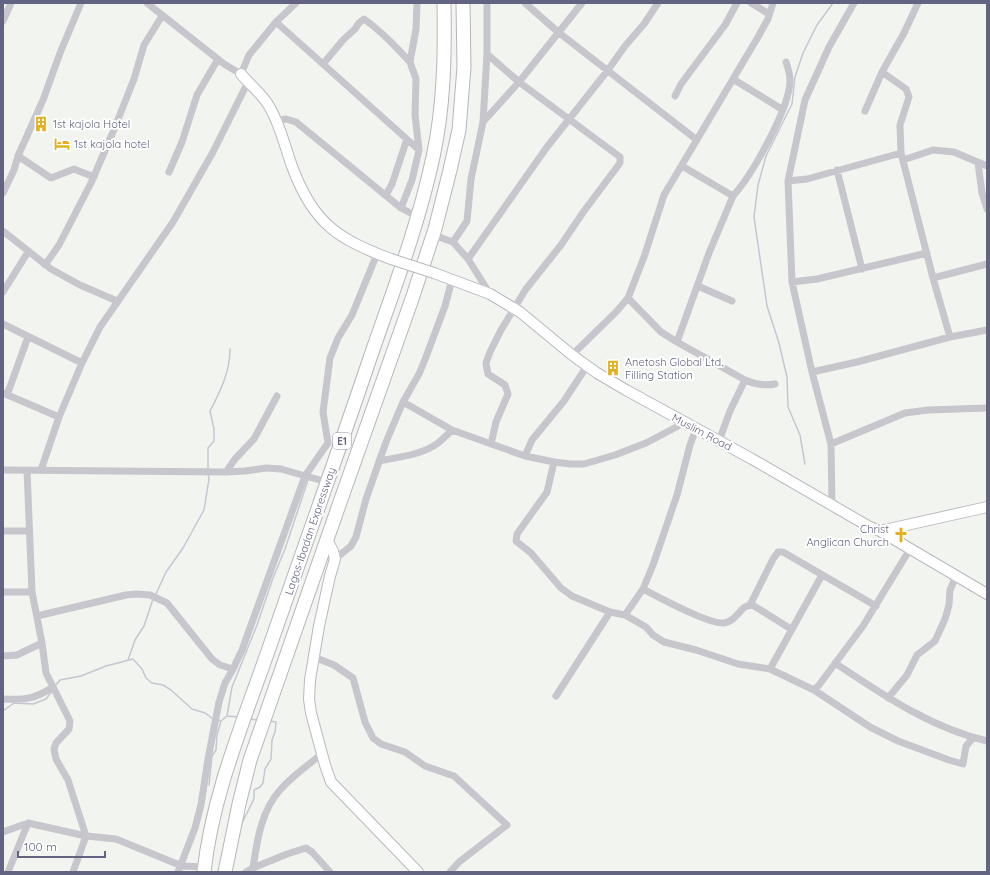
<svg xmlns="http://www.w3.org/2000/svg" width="990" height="875" font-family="Quicksand,sans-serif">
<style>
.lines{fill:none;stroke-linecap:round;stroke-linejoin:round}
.stream{stroke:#c5c7d0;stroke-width:1.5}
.secondary-casing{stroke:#b8b8c0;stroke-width:12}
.highway-casing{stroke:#b6b6bb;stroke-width:15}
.street{stroke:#c6c6cc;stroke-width:7}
.secondary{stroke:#fff;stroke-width:10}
.highway{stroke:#fff;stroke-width:13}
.secondary-bridge-casing{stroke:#b8b8c0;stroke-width:12;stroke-linecap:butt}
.secondary-bridge{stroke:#fff;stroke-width:10}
.labels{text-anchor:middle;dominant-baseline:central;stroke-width:4;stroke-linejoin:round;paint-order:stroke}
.shield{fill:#fff;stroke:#9292a7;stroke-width:1}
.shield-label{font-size:10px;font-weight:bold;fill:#636481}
.poi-label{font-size:11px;fill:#636481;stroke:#fff;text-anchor:start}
.street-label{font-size:11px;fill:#636481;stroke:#fff}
</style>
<rect width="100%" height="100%" fill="#f2f4f0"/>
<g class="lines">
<path class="stream" d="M 805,464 L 800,435 L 788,407 L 787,377 L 779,343 L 767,306 L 754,217 L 758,185 L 766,156 L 792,104 L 795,77 L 803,53 L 817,25 L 833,3
M 208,470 L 208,448 L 214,441 L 214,429 L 210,411 C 220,392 230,372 230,349
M 156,594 L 166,572 L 183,548 L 204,510 L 209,479 L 208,473
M 128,660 L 135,640 L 144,626 L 153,599
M 55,686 L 60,680 L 81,676 L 106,666 L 133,659 L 142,669 L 146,678 L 152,683 L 163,685 L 171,690 L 192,709 L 205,713 L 213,719
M 3,711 L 14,703 L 33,704 L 46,699 L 52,691
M 227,716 L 232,687 L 257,625 L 273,578 L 285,549 L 308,480
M 249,719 L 259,720
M 217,720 L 221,721 L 227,716 L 239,717
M 209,785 L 212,756 L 216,750 L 217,735 L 221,721
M 241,825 L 254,799 L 254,790 L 260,787 L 263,783 L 265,769 L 271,759 L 272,740 L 275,732 L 276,722 L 269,721"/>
<defs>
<path id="secondary" d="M 241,74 C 250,85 262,94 269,106 C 281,126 285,148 293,169 C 314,224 338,239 391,259
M 434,273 L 490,294 L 520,312 L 572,355 L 597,373 L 626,390 L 752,459 L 868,526 L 880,531 L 987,507
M 880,531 L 987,594
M 327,540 L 333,551 L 335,559 L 330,576 L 319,626 L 310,680 L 309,699 L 311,713 L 325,765 L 331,782 L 418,872"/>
<path id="highway" d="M 204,872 C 212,797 242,725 267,654 C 301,556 336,459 369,361 C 392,294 418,227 433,157 C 444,107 445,54 444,3
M 225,872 L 239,804 L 250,760 L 339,505 L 412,299 L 435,229 L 450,170 L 459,130 L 464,67 L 463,3"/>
</defs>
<use href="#secondary" class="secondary-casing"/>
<use href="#highway" class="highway-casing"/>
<path class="street" d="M 147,3 L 224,64 L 241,74 L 249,55 L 276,22 L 296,3
M 525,3 L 558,32 L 697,140
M 751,3 L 769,14
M 3,21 L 11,3
M 276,22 L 419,150
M 487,54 L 519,82 L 620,157 L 620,163 L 584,211 L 561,245 L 526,289 L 501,330 L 490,352 L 486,363 L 488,374 L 505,385 L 508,394 L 496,422 L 491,444
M 323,64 L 343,40 L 355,29 L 359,23 L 364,19 C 381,31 395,46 410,62
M 882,72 L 906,89 L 909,97 L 900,125 L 901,153 L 933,278 L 950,337
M 733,79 L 783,110
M 675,96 L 681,84 L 725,25 L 737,3
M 865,111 L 882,72 L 904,33 L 918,3
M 277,121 L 286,119 L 296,122 L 401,208 L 418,217
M 483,122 L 519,82 L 582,3
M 18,156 L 51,178 L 74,169 L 94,177
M 903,160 L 933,150 L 954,152 L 987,166
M 978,163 L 982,193 L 987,209
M 682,166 L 733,196 C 752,175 790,108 790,80 C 790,74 788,68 786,62
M 837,170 L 862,269
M 169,172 L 182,142 L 197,95 L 218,59
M 788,181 L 807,179 L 901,153
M 3,193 L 14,170 L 18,156 L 43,100 L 60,53 L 81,3
M 386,195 L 392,184 L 407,139
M 401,208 L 412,180 L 419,150 L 415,115 L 416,79 L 410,62 L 416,29 L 417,3
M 3,231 L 51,269 L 80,285 L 117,301
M 433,235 L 453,242 L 468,259 L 490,294
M 453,242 L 467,221 L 471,179 L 483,122 L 487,54 L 487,3
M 468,259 L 547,147 L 608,70 L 625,46 L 644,24 L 658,3
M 45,265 L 59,245 L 91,183 L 113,132 L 134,79 L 144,45 L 162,16
M 933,278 L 987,264
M 792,282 L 817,279 L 927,253
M 698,286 L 732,301
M 3,292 L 28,252
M 628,298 L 661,332 L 677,342 L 745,380 C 756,385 764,386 775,384
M 3,324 L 82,363
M 677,342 L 709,253 L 733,196
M 572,355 L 616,312 L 628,298 L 644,257 L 664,195 L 758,37 L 768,19 L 773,3
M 812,372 L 857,362 L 950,337 L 987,330
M 3,393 L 59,417
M 7,395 L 28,337
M 403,402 L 452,430 L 525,456 L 554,462 L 570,464 L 584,464 L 615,455 L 646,443 L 684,423
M 719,441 L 730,411 L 745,380
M 831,444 L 905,413 L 928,410 L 987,408
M 525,456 L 532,440 L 564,401 L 587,366
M 379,461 C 399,457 422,455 438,443 C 443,439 448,434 452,430
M 554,462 L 547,492 L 517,534 L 516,541 L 531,553 L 561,588 L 572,596 L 610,612 L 625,615 L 646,627 L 653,635 L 664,642 L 696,650 L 738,664 L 770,669 L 814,690 L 870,727 L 898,741 L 949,760 L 963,764 L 966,746 L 973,738
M 3,470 L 226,472 L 245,471 L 266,468 L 281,469 L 327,482
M 27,470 L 32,592 L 42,643 L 46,673 L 70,721 L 69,729 L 56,743 L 54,749 L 56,759 L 68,780 L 86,836 L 73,872
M 41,470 L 59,417 L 82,363 L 100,327 L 173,222 L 213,152 L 248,82
M 226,472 L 235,459 L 254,439 L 277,396
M 832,505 L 831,444 L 812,372 L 792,282 L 788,181 L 805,100 L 829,47 L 854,3
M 3,531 L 29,531
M 335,559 L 351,546 L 356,537 L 366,499 L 386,442 L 403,402 L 419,374 L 426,357 L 445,306 L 452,280
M 643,589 C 658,597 710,625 724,623 C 739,621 740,602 754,606 L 791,629
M 3,592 L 32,592
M 750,605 L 773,559 L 778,552 L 783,552 L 876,606
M 625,615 L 643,589 L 653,565 L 677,495 L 690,445 L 696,429
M 37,616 L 126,595 L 136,594 L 150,595 L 167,603 L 212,659 L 220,665 L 233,669
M 3,656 L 17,655 L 42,643
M 314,657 L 334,665 L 353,678 L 365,722 L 373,738 L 381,744 L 405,752 L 425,766 L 454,776 L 507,825 L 459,862 L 450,872
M 835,663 C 883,695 931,728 987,741
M 770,669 L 822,575
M 814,690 L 819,685 L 863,626 L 910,549
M 556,696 L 610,612
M 888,698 L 907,675 L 917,655 L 935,641 L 945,619 L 949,605 L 950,590 L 956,576
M 3,699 C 25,700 35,699 53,687
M 3,832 L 28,823 L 86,836 L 116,839 L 182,866 L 205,867
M 253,868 L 287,854 L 306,848 L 312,852 L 330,872
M 8,872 L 28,823
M 178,872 L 195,828 L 201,805 L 208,759 L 219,702 L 225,683 L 233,669 L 242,650 L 305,476 L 328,443 L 323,412 L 330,358 L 338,338 L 352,315 L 377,254
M 246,872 L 253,868 C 257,841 261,811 280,790 C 292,776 308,765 322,754"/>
<use href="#secondary" class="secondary"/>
<use href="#highway" class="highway"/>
<defs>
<path id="secondary-bridge" d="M 391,259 L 434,273"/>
</defs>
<use href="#secondary-bridge" class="secondary-bridge-casing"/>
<use href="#secondary-bridge" class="secondary-bridge"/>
</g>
<defs>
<symbol id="building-bare" viewBox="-9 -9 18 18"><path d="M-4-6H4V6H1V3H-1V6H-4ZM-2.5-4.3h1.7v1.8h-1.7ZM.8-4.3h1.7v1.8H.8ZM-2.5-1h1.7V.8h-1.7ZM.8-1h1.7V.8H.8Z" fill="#e2b121" stroke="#fff" stroke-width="2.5" paint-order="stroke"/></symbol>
<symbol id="hotel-bare" viewBox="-9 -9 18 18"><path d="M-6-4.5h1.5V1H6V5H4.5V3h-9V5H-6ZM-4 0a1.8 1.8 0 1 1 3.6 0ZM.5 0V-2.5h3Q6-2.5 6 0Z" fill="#e2b121" stroke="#fff" stroke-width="2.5" paint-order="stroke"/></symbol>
<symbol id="church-bare" viewBox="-9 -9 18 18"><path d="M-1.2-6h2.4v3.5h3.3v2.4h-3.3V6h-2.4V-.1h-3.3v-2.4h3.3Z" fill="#e2b121" stroke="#fff" stroke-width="2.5" paint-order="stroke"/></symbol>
</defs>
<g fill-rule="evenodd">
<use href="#building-bare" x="30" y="113" width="22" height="22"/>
<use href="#hotel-bare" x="51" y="133" width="22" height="22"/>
<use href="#building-bare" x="602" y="357" width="22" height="22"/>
<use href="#church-bare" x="890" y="524" width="22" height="22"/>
</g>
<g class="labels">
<rect class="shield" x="333" y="433" width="18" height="16" rx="3"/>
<g class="shield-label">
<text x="342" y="441">E1</text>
</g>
<g class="poi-label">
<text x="53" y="124">1st kajola Hotel</text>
<text x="74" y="144">1st kajola hotel</text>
<text x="625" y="362">Anetosh Global Ltd.<tspan x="625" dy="13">Filling Station</tspan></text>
<text x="889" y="529" text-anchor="end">Christ<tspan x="889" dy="13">Anglican Church</tspan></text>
</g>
<g class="street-label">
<text transform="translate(702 432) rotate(28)">Muslim Road</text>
<text transform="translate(310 531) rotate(-71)">Lagos-Ibadan Expressway</text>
</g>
</g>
<rect width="990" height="875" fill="none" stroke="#636481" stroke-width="8"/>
<path d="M18 851v6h87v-6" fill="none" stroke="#636481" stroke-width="2"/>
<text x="24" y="851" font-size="12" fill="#636481" stroke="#ffffff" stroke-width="3" paint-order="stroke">100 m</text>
</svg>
